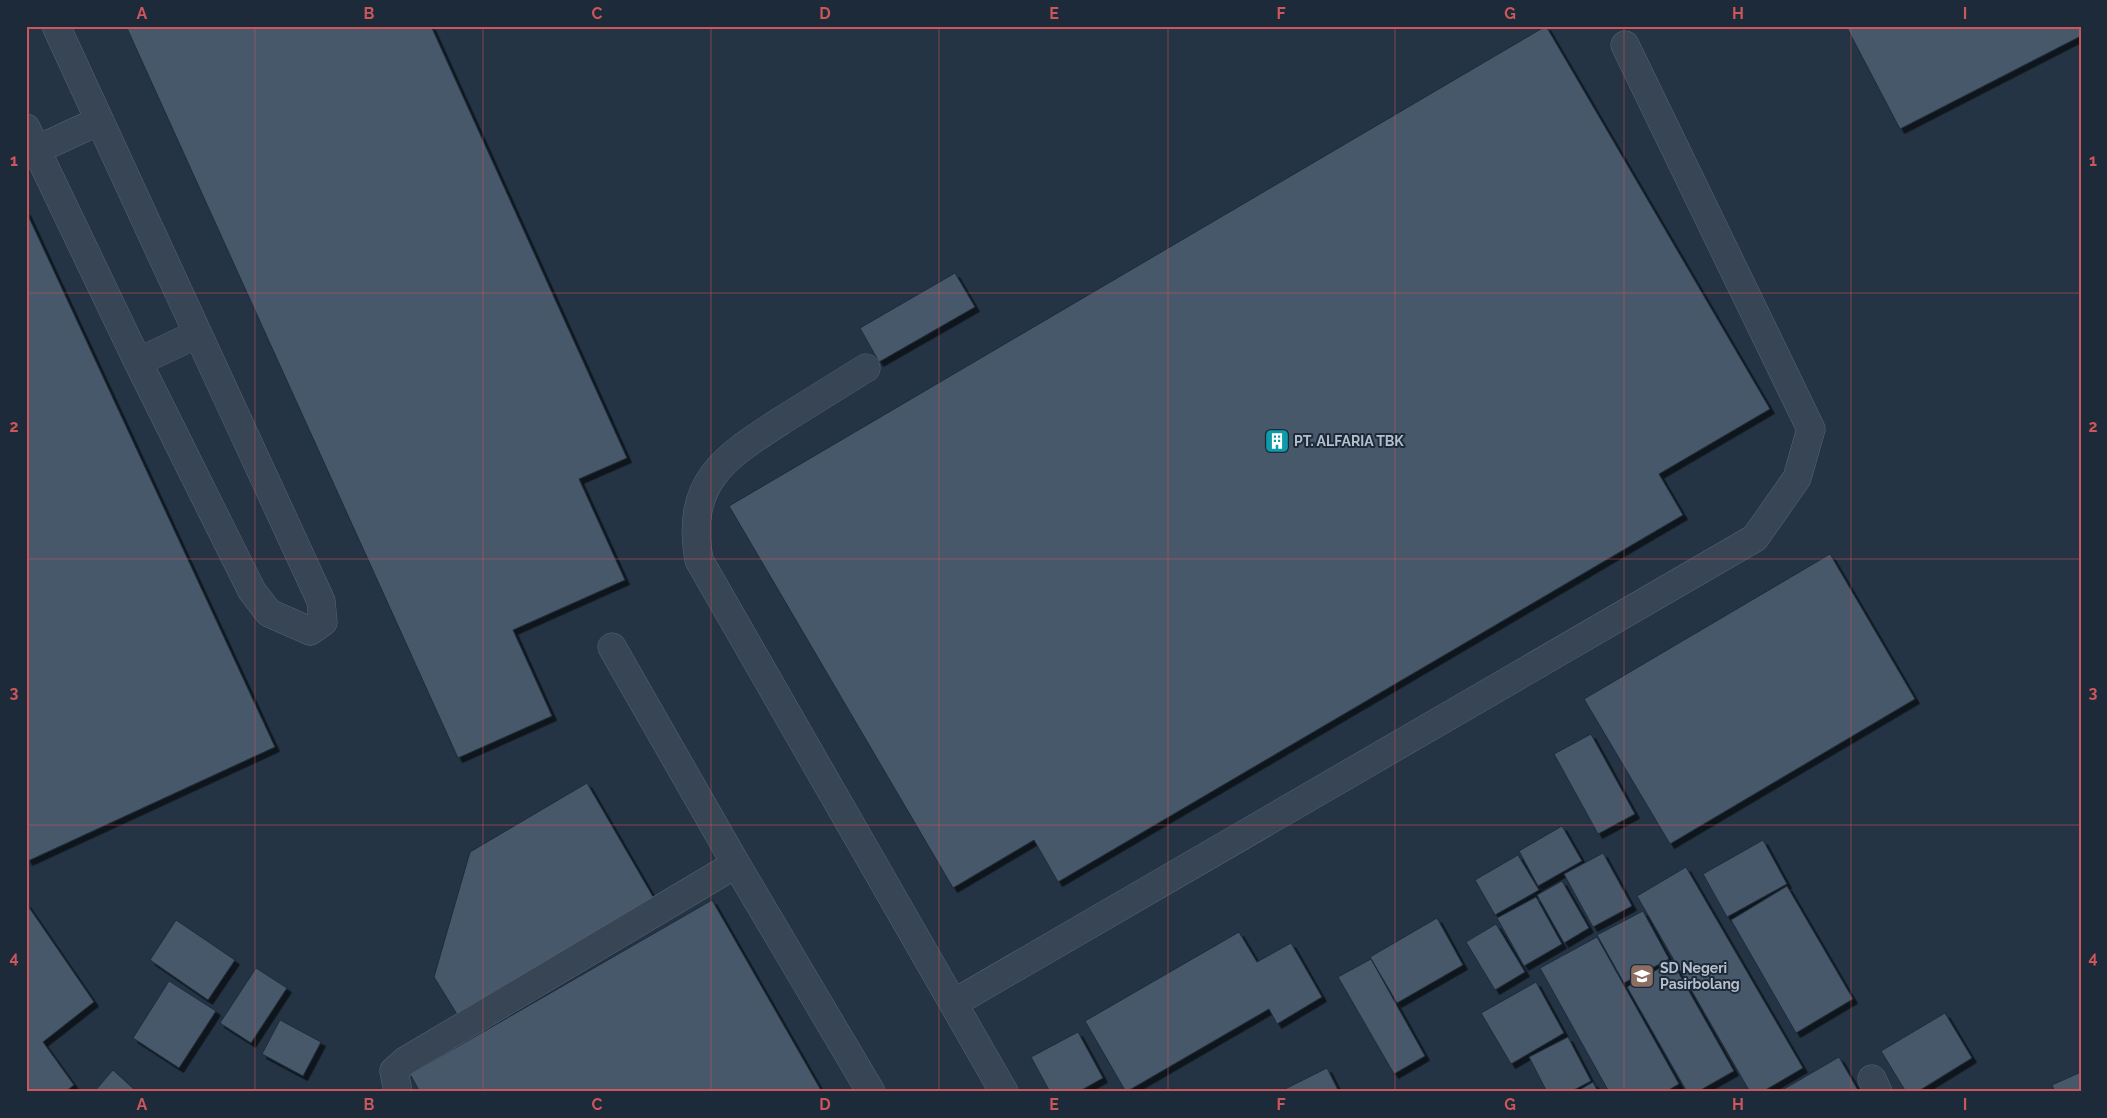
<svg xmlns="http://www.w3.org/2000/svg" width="2107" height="1118" font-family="Raleway,sans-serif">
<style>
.building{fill:#47586b;stroke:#1f2c3b;filter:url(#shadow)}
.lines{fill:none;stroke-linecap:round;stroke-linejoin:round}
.minor-casing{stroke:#576371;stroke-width:29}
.minor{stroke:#384554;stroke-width:28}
.grid{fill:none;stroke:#cc565a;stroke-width:1;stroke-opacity:0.55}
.labels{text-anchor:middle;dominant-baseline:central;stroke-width:4;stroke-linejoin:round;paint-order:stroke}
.poi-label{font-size:14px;font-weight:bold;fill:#b6c0cd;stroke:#1d2a39;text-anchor:start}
.neatline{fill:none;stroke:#cc565a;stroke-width:2}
.grid-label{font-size:16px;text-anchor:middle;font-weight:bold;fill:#cc565a}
</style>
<defs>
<filter id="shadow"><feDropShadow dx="4.5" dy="4.5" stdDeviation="0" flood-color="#0009"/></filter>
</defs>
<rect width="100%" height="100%" fill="#243444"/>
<path class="building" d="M 126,26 L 431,26 L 627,458 L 579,479 L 625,580 L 513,630 L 552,716 L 458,758 Z
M 1546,26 L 1770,409 L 1659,474 L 1683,515 L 1058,882 L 1034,840 L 953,888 L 729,506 Z
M 1846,26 L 2081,26 L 2081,36 L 1900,129 Z
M 26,211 L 275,747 L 28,861 L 26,857 Z
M 955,273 L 975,307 L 879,362 L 860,328 Z
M 1830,554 L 1915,699 L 1670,844 L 1584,699 Z
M 1591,734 L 1635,814 L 1598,834 L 1554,754 Z
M 587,783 L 659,907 L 463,1024 L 434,977 L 470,852 Z
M 1562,826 L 1582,861 L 1538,886 L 1519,851 Z
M 1763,840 L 1787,884 L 1727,917 L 1703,874 Z
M 1603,853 L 1632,906 L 1593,927 L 1564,874 Z
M 1518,855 L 1539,890 L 1495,915 L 1475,880 Z
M 1686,867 L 1803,1068 L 1762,1092 L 1750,1092 L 1637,896 Z
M 1562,881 L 1589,928 L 1564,943 L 1537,895 Z
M 1787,886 L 1853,999 L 1796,1033 L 1731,920 Z
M 1536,897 L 1562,944 L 1524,966 L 1497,918 Z
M 712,900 L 822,1092 L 420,1092 L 410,1074 Z
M 26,903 L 94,1002 L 43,1042 L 74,1085 L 65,1092 L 26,1092 Z
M 1643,911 L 1669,959 L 1624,983 L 1597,935 Z
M 1437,918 L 1463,965 L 1397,1003 L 1370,957 Z
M 176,920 L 235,960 L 208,1000 L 150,960 Z
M 1496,924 L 1525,972 L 1495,990 L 1466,942 Z
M 1239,932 L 1257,962 L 1291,943 L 1322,997 L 1277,1024 L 1269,1009 L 1126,1092 L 1085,1021 Z
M 1597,937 L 1679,1084 L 1665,1092 L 1609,1092 L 1540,968 Z
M 1371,959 L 1425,1056 L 1394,1074 L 1338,977 Z
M 1672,961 L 1734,1071 L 1697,1092 L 1687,1092 L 1627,987 Z
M 256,968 L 287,988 L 251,1043 L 220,1023 Z
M 169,981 L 216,1011 L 179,1068 L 133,1038 Z
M 1536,982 L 1564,1033 L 1511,1064 L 1481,1013 Z
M 1945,1013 L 1972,1058 L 1917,1092 L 1906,1092 L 1881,1051 Z
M 280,1020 L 321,1042 L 303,1076 L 262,1054 Z
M 1078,1032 L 1103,1078 L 1078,1092 L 1050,1092 L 1031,1057 Z
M 1568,1037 L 1591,1081 L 1570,1092 L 1547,1092 L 1529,1057 Z
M 1839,1057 L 1859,1092 L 1779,1092 Z
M 1327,1068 L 1339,1092 L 1279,1092 Z
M 113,1070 L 137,1092 L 94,1092 Z
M 2081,1072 L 2081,1092 L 2055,1092 L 2052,1085 Z
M 1593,1082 L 1598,1092 L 1576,1092 Z"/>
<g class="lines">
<defs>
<path id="minor" d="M 26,128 L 138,362 L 252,591 L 269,613 L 310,631 L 323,622 L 321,601 L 56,26
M 36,150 L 99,121
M 138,362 L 197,334
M 866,368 C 839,385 811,402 784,419 C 725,457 685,481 699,560 L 1004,1092
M 612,647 L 736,864 L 871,1092
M 954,1003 L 1755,538 L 1797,478 L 1811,429 L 1625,45
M 1872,1079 L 1878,1092
M 398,1092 L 394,1071 L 405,1061 L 736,864"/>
</defs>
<use href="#minor" class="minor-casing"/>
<use href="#minor" class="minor"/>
</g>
<path class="grid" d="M 255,26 L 255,1092M 483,26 L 483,1092M 711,26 L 711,1092M 939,26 L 939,1092M 1168,26 L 1168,1092M 1395,26 L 1395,1092M 1624,26 L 1624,1092M 1851,26 L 1851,1092M 26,293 L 2081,293M 26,559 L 2081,559M 26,825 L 2081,825"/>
<defs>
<symbol id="building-square" viewBox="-11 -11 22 22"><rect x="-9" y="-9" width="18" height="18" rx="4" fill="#0f9aa8" stroke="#1d2a39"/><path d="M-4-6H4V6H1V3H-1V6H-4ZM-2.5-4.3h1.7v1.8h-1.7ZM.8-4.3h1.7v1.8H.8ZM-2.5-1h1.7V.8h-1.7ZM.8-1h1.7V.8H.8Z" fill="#fff"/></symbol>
<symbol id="school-square" viewBox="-11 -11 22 22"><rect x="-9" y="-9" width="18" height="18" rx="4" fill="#8d6e63" stroke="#1d2a39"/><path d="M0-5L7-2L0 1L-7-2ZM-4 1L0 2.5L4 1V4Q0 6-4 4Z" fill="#fff"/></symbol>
</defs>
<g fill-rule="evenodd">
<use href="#building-square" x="1263" y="427" width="28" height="28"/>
<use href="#school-square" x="1628" y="962" width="28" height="28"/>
</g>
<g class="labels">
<g class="poi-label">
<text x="1294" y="441">PT. ALFARIA TBK</text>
<text x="1660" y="968">SD Negeri<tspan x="1660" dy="16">Pasirbolang</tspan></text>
</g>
</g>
<rect width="2107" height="1118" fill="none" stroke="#1d2a39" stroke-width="55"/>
<rect x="28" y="28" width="2052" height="1062" class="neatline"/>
<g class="grid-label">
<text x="142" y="19">A</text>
<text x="369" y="19">B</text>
<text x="597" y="19">C</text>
<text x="825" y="19">D</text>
<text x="1054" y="19">E</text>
<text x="1281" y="19">F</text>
<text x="1510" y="19">G</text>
<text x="1738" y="19">H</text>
<text x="1965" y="19">I</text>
<text x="14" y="166">1</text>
<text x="2093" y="166">1</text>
<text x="14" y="432">2</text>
<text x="2093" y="432">2</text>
<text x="14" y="698">3</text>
<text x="2093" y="698">3</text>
<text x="14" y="963">4</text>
<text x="2093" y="963">4</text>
<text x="142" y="1110">A</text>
<text x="369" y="1110">B</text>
<text x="597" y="1110">C</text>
<text x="825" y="1110">D</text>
<text x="1054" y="1110">E</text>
<text x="1281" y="1110">F</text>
<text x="1510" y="1110">G</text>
<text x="1738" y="1110">H</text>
<text x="1965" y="1110">I</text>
</g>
</svg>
